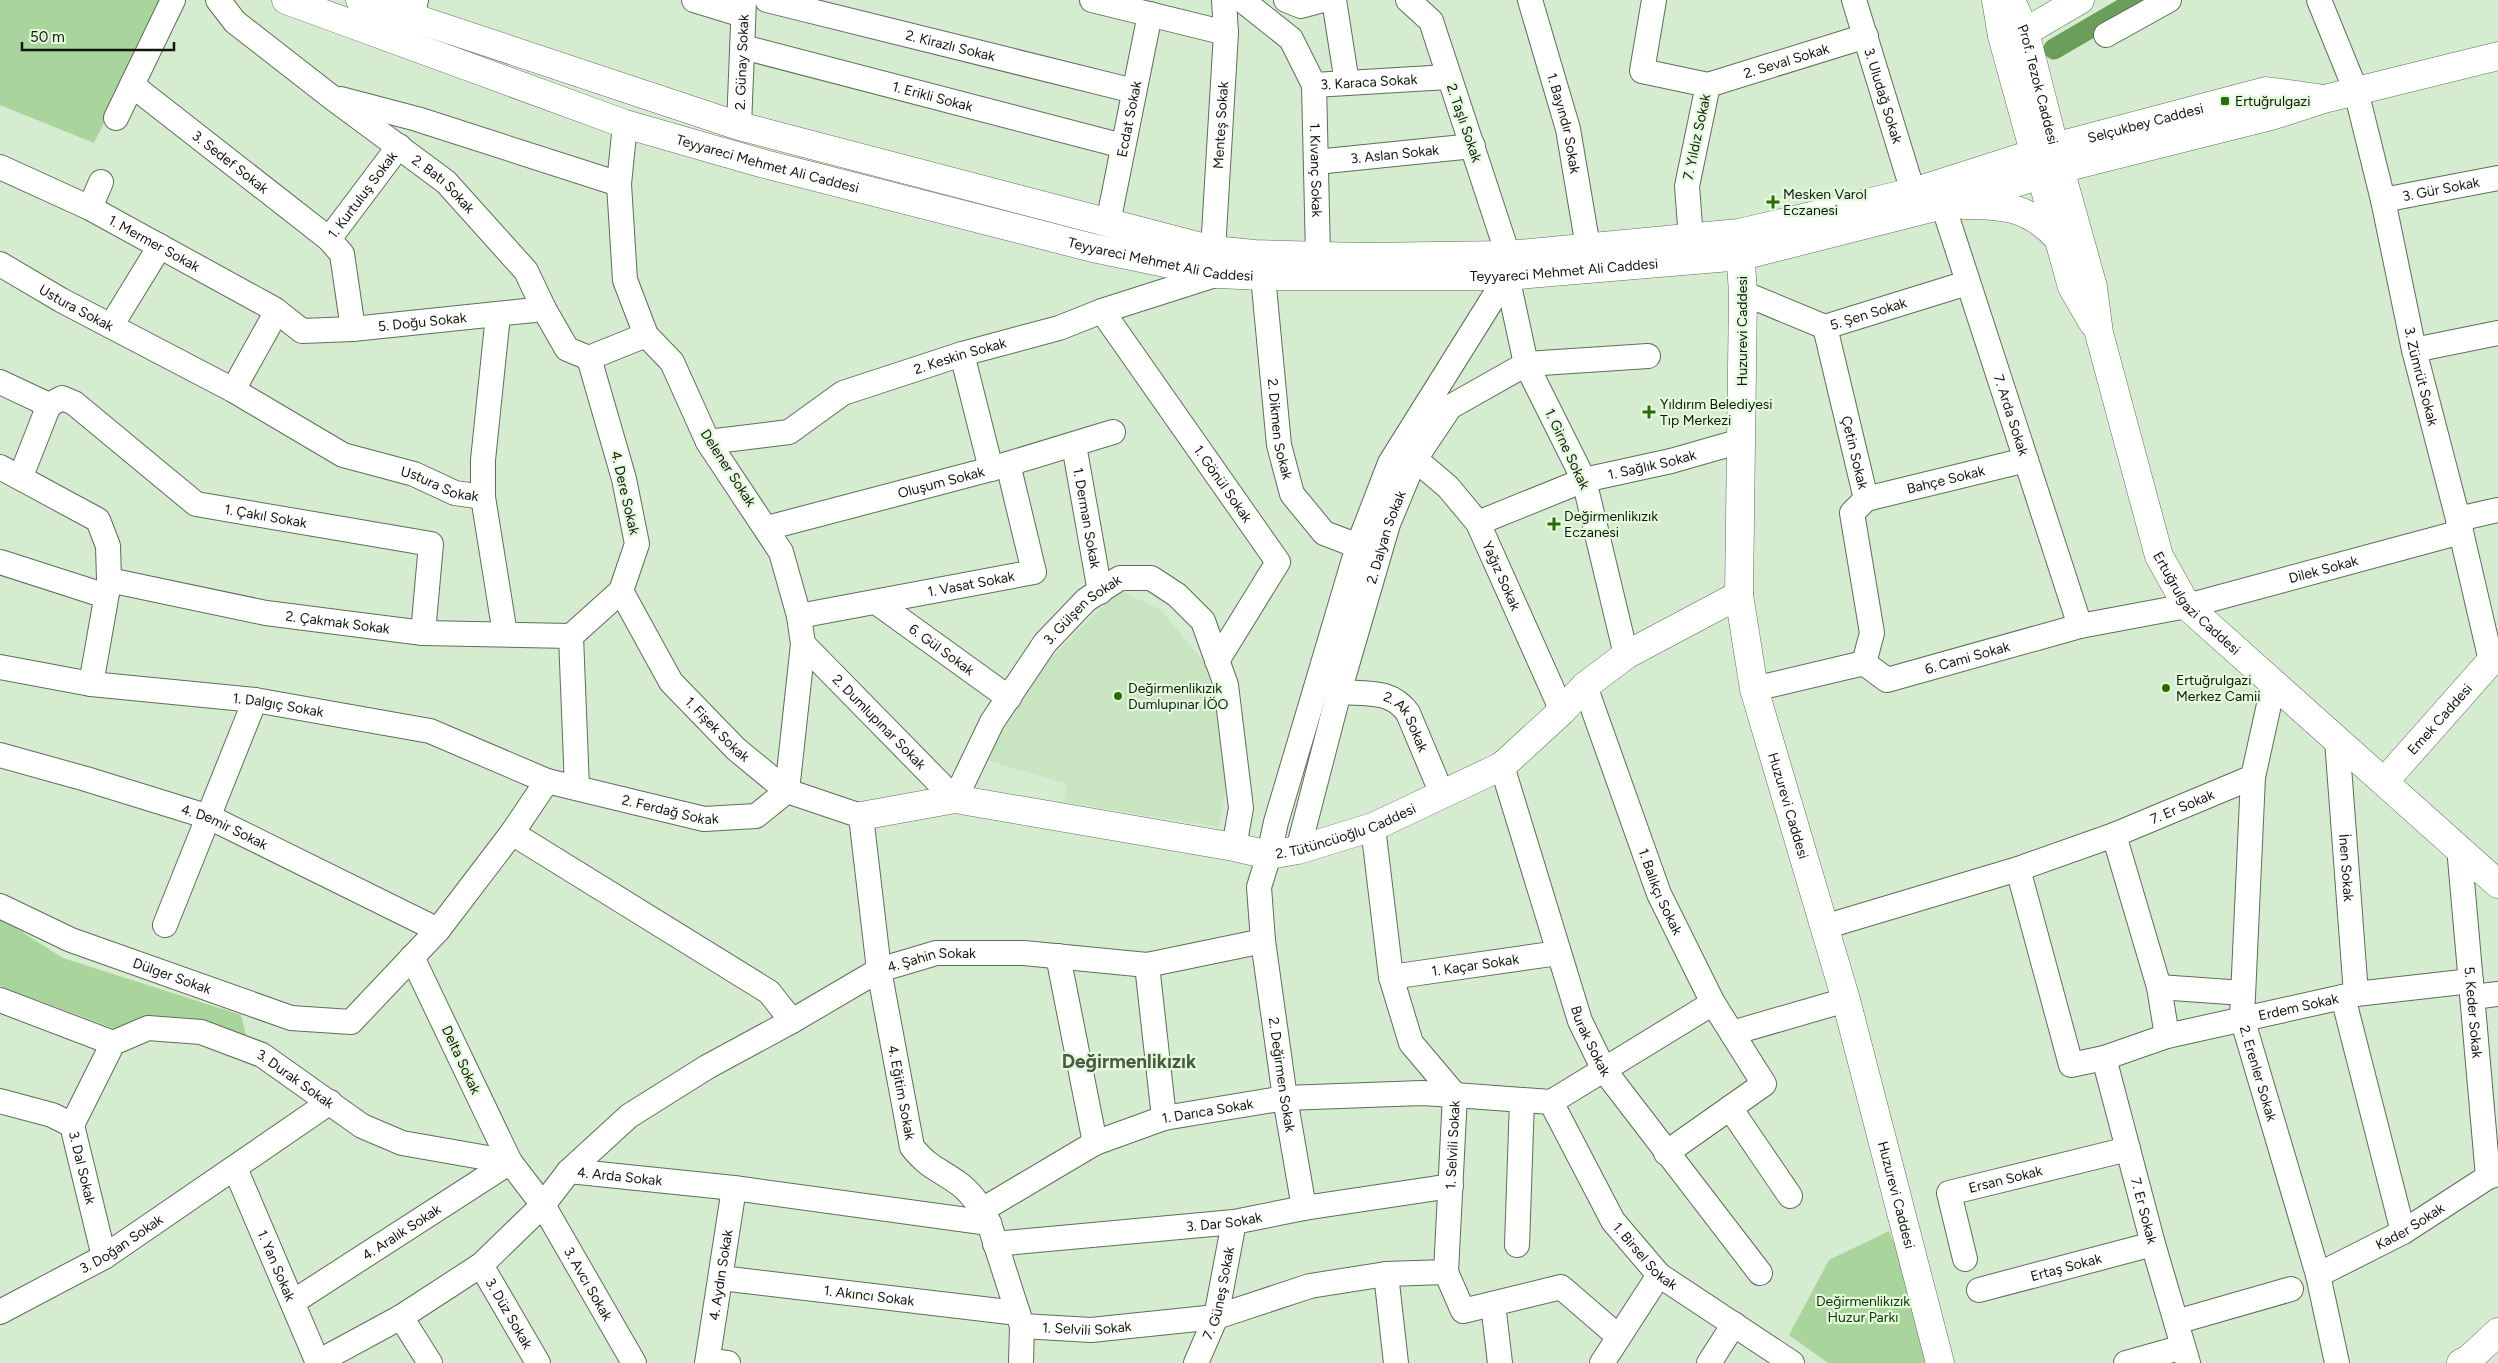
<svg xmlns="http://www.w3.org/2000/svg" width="2498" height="1363" font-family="Figtree,sans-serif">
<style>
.built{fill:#c9e4c1}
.green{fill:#a9d49c}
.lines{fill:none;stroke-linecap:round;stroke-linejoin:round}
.canal{stroke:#6a9e5a;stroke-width:21}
.minor-casing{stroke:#5c6f57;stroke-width:26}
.tertiary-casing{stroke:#5c6f57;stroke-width:29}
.secondary-casing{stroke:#5c6f57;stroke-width:29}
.primary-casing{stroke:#5c6f57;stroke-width:29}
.minor{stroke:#fff;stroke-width:24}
.tertiary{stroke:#fff;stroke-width:28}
.secondary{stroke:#fff;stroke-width:28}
.primary{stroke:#fff;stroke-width:28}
.poi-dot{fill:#286c05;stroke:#e3fadd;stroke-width:2}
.labels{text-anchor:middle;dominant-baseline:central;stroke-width:4.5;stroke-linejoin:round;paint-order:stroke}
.street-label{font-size:14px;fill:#10170d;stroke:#e3fadd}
.poi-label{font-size:14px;fill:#10170d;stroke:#e3fadd;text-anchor:start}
.park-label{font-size:14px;fill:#103403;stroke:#e3fadd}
.district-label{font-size:19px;font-weight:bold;fill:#485a43;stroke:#e3fadd}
</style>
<rect width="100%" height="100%" fill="#d6ecd0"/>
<path class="built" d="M 1119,590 L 1161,610 L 1204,662 L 1219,716 L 1226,784 L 1219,827 L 1064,802 L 1067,784 L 986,760 L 1033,676 Z"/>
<path class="green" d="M 0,0 L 165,0 L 94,143 L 0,105 Z
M 0,918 L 63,958 L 241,1015 L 248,1043 L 160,1022 L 115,1029 L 0,986 Z
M 1889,1231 L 1940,1363 L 1828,1363 L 1789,1335 L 1829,1260 Z"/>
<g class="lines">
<path class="canal" d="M 2054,49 L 2138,0"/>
<defs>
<g id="minor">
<path id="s1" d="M 218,0 L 235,22 L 330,96 L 446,182 L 526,271 L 544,309 L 567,349 L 589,358 L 646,335"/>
<path d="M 694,0 L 743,15"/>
<path id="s2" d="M 767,0 L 1134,91"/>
<path d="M 1092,0 L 1226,33"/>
<path id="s3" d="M 1242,0 L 1291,39 L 1314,85 L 1448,77"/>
<path d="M 1286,0 L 1301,6 L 1323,0"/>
<path d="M 1334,0 L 1347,83"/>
<path id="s4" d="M 1530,0 L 1568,129 L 1588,247"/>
<path d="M 1654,0 L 1642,71 L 1708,85 L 1687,186 L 1691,239"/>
<path id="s5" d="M 1854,0 L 1913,192"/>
<path id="s6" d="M 2319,0 L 2356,91 L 2383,200 L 2414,350 L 2458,519 L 2491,661"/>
<path d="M 412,17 L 416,0"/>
<path d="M 2106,35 L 2169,0"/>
<path id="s7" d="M 743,47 L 1123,146"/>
<path id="s8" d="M 132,85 L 329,239"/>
<path id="s9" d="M 1314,85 L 1318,255"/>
<path id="s10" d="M 1708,85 L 1866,36"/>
<path d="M 341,99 L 417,119 L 619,184"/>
<path d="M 116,118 L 173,0"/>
<path id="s11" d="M 739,126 L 744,0"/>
<path id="s12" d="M 1316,162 L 1473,146"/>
<path id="s13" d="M 0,167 L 90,208 L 274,309 L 302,331 L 353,329 L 544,309"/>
<path id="s14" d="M 2383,200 L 2498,178"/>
<path id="s15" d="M 1943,205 L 2080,626"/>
<path d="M 90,208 L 101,182"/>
<path id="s16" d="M 1108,223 L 1150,14"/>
<path id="s17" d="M 1213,250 L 1226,33 L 1224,0"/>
<path id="s18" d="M 0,264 L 61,300 L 233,390 L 343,455 L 414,474 L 455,493 L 483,497 L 483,460 L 498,315"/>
<path id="s19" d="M 1263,276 L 1279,445 L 1292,494 L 1324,533 L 1358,546"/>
<path id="s20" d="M 1743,293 L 1825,327 L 1967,283"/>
<path id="s21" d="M 1102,311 L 1278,562 L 1217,661"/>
<path d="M 111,326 L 160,246"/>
<path id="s22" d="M 1825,327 L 1866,499 L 1852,513 L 1872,633 L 1864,663"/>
<path id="s23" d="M 353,329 L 342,254 L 329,239 L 399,146"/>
<path d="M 2414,350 L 2498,333"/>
<path d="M 962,354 L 991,469"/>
<path id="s24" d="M 0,382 L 49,405 L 62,398 L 74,403 L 196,504 L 431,544 L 423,633"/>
<path d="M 233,390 L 277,311"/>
<path id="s25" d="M 708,442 L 789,432 L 843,393 L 962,354 L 1059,328 L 1102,311 L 1218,274"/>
<path id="s26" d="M 1074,445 L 1100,592"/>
<path id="s27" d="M 1415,459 L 1448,487 L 1478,523 L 1562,711"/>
<path id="s28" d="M 0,467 L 98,520 L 108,546 L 109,580 L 266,613 L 423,633 L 571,636"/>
<path d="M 21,476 L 49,405"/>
<path d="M 483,497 L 505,634"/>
<path id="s29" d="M 1866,499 L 2026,460"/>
<path d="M 2458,519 L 2498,510"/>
<path id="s30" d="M 1478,523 L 1584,480 L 1671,461 L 1741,441"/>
<path id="s31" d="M 767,528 L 991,469 L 1113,432"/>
<path d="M 0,562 L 106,596"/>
<path id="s32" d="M 621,591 L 671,682 L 736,749 L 787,791 L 861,816 L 879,970 L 912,1147 C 929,1168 937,1168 958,1183 C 971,1192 982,1209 989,1223 L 1022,1326 L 1021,1363"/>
<path id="s33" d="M 876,602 L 1009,698"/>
<path id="s34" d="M 799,616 L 1034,572 L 1008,464"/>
<path id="s35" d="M 803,644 L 955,799 L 992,722 L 1045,643 L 1086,600 L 1120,578 L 1151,578 L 1177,595 L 1203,621 L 1226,685 L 1241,808 L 1234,847"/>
<path d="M 1626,655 L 1584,480 L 1526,364 L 1648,356"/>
<path id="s36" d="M 0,667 L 91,684 L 255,700 L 430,731 L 547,781 L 704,819 L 756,816 L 787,791 L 803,644 L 799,616 L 781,552 L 708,442 L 672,362 L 646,335 L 625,280 L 619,184 L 625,124"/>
<path d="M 91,684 L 109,582"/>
<path id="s37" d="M 1585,686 L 1659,894 L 1713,1003 L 1764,1084 L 1666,1153"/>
<path id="s38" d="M 1754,689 L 1864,663 L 1887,680 L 2080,626 L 2187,606 L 2461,532"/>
<path id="s39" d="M 1339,692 C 1366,694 1391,689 1408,713 L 1442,794"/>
<path id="s40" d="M 2337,740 L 2356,994"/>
<path id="s41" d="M 0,755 L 86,779 L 209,817 L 438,930"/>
<path id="s42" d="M 1502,766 L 1580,1021 L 1604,1070 L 1760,1273"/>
<path id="s43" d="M 2253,777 L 2242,1018 L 2318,1275 L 2337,1363"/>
<path d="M 577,788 L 571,636 L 621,591 L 637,544 L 624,479 L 589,358"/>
<path d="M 1373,827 L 1391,977 L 1411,1043 L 1455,1095"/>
<path d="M 512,833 L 769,992 L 792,1021"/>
<path d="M 2114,835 L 2159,987 L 2167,1036"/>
<path id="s44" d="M 2459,847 L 2488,1177"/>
<path id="s45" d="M 1298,850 L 1339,692 L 1388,524 L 1415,459 L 1450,407 L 1526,364 L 1507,276"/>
<path id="s46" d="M 2018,869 L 2071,1065 L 2104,1058 L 2167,1036 L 2356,994 L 2471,981"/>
<path id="s47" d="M 0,906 L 71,940 L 291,1018 L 351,1022 L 438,930 L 512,833 L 547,781"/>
<path d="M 165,925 L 255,700"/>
<path id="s48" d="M 1824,927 L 2018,869 L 2114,835 L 2253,777 L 2274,682"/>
<path id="s49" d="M 1263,941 L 1285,1098 L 1304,1208"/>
<path d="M 1058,956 L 1095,1143"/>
<path d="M 1147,965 L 1164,1118"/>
<path id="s50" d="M 1391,977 L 1558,953"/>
<path d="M 2159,987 L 2243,993"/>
<path d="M 2343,997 L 2403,1232"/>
<path d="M 2473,997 L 2498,994"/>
<path d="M 0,1000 L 113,1043"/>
<path d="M 1732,1033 L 1846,1000"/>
<path id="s51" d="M 2104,1058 L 2153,1244 L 2188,1363"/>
<path id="s52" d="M 0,1101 L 52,1115 L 72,1125 L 104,1257"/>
<path id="s53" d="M 1551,1102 L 1613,1221 L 1659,1275 L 1792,1363"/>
<path d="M 1730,1108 L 1790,1196"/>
<path id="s54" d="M 72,1125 L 113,1043 L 148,1028 L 201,1032 L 262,1055 L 362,1126 L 402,1143 L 510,1162 L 543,1205 L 634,1363"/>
<path id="s55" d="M 235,1168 L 318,1363"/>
<path id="s56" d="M 569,1171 L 734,1188 L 989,1223"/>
<path id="s57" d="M 982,1210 L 1095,1143 L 1164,1118 L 1285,1098 L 1422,1093 L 1455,1095"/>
<path id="s58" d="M 995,1244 L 1234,1222 L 1304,1208 L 1451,1186"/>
<path d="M 1517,1245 L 1522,1100"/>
<path id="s59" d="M 1965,1259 L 1949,1193 L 2128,1149"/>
<path id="s60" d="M 481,1265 L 538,1363"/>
<path d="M 1446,1272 L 1463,1311 L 1561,1287 L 1619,1337"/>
<path d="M 1386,1274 L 1396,1363"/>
<path id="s61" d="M 2318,1275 L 2403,1232 L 2488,1177 L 2498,1174"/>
<path id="s62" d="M 721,1278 L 1018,1313"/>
<path id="s63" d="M 1979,1290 L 2153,1244"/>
<path id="s64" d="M 293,1302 L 510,1162 L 412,957"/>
<path d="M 1493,1304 L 1500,1363"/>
<path id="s65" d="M 0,1312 L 104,1257 L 330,1102"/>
<path d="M 401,1317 L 430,1363"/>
<path d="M 2176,1322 L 2291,1289"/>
<path id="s66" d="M 1022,1326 L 1091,1330 L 1216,1317 L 1310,1286 L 1386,1274 L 1446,1272 L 1455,1095 L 1551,1102 L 1713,1003"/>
<path d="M 708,1360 L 728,1363"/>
<path id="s67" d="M 318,1362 L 401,1317 L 481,1265 L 543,1205 L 569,1171 L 629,1116 L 707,1067 L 792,1021 L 879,970 L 936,953 L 1024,953 L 1147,965 L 1263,941 L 1259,887 L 1269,855 L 1276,822 L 1358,546 L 1390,463 L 1507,276 L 1508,255 L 1431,21 L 1408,0"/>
<path id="s68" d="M 707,1363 L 734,1188"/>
<path id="s69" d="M 1196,1363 L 1216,1317 L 1234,1222"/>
<path d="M 1602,1363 L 1659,1275"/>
<path d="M 1709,1363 L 1734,1324"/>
<path d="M 2126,1363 L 2183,1347"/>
</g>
<g id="tertiary">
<path d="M 2025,32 L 2080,0"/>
<path id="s70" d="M 1739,234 L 1743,293 L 1739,595 L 1754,689 L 1846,1000 L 1940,1363"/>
<path id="s71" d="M 2384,782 L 2491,661 L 2498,660"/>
<path id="s72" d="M 861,816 L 955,799 L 1234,847 L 1269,855 L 1298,850 L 1373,827 L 1502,766 L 1562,711 L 1585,686 L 1626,655 L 1739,595"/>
<path d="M 2461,1363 L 2469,1359 L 2498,1332"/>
</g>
<g id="secondary">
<path id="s73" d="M 2060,169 L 2093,287 L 2099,333 L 2159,556 L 2187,606 L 2498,884"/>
<path d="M 2041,175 L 2072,287 L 2093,323"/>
</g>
<g id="primary">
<path id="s74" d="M 286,0 L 625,124 L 761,163 L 1093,248 L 1218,274 L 1263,276 L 1507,276 L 1742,256 L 1943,205 L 2060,169 L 2271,116 L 2324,99 L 2498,56"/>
<path id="s75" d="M 360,0 L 739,126 L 1213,250 L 1254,254 L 1361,257 L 1508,255 L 1739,233 L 1913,192 L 2054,147 L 2266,91 L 2318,98"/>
<path d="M 1996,0 L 2002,36 L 2039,170"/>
<path id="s76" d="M 2011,0 L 2025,32 L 2059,165"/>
<path d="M 1964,205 C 2005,205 2029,207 2058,238"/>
</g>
</defs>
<use href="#minor" class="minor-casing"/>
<use href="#tertiary" class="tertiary-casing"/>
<use href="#secondary" class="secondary-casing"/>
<use href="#primary" class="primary-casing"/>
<use href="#minor" class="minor"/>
<use href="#tertiary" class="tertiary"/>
<use href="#secondary" class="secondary"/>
<use href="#primary" class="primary"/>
</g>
<g class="poi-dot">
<rect x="2220" y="96" width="10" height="10" rx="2.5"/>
<path d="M1770.5 194.5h5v5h5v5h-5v5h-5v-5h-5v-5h5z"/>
<path d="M1646.5 404.5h5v5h5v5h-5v5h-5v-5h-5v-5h5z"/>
<path d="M1551.5 516.5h5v5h5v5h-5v5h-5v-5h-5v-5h5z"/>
<circle cx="2166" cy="688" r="5"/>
<circle cx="1118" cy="696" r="5"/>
</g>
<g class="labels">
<g class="street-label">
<text stroke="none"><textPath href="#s2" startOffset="189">2. Kirazlı Sokak</textPath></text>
<text stroke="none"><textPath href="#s10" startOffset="82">2. Seval Sokak</textPath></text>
<text stroke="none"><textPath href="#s11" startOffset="64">2. Günay Sokak</textPath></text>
<text stroke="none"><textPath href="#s3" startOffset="169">3. Karaca Sokak</textPath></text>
<text stroke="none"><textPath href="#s76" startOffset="89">Prof. Tezok Caddesi</textPath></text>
<text stroke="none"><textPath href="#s7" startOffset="196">1. Erikli Sokak</textPath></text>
<text stroke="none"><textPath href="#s5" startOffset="100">3. Uludağ Sokak</textPath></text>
<text stroke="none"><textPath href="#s16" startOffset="106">Ecdat Sokak</textPath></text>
<text transform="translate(1464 123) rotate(71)">2. Taşlı Sokak</text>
<text stroke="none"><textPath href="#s4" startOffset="128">1. Bayındır Sokak</textPath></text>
<text stroke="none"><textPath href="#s75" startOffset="1838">Selçukbey Caddesi</textPath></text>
<text stroke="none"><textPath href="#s17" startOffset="125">Menteş Sokak</textPath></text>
<text transform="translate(1697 137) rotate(-78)">7. Yıldız Sokak</text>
<text stroke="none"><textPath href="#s12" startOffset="79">3. Aslan Sokak</textPath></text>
<text stroke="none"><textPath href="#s8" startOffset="125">3. Sedef Sokak</textPath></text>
<text stroke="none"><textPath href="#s74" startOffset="509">Teyyareci Mehmet Ali Caddesi</textPath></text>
<text stroke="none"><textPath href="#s9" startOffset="85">1. Kıvanç Sokak</textPath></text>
<text stroke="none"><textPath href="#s1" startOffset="292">2. Batı Sokak</textPath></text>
<text stroke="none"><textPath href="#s14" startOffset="59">3. Gür Sokak</textPath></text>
<text stroke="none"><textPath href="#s23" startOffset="151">1. Kurtuluş Sokak</textPath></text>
<text stroke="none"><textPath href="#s13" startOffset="172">1. Mermer Sokak</textPath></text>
<text stroke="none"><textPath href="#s74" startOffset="914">Teyyareci Mehmet Ali Caddesi</textPath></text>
<text stroke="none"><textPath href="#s74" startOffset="1319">Teyyareci Mehmet Ali Caddesi</textPath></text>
<text stroke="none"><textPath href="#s18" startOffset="88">Ustura Sokak</textPath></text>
<text stroke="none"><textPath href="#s20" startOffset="134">5. Şen Sokak</textPath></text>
<text stroke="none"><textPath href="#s13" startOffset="465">5. Doğu Sokak</textPath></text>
<text transform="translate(1742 331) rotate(-90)">Huzurevi Caddesi</text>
<text stroke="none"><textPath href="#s25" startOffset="271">2. Keskin Sokak</textPath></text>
<text stroke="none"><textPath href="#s6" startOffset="391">3. Zümrüt Sokak</textPath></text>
<text stroke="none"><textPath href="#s15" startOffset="221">7. Arda Sokak</textPath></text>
<text stroke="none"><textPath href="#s19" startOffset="154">2. Dikmen Sokak</textPath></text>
<text transform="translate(1567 449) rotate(65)">1. Girne Sokak</text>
<text stroke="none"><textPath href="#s22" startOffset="129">Çetin Sokak</textPath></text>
<text stroke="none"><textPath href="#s30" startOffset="184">1. Sağlık Sokak</textPath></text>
<text transform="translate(728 468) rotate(57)">Delener Sokak</text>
<text stroke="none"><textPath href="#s29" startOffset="82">Bahçe Sokak</textPath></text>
<text stroke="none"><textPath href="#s18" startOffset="494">Ustura Sokak</textPath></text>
<text stroke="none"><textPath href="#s31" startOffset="180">Oluşum Sokak</textPath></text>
<text stroke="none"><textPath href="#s21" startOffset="211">1. Gönül Sokak</textPath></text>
<text transform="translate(625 493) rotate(77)">4. Dere Sokak</text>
<text stroke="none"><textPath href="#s24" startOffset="311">1. Çakıl Sokak</textPath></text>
<text stroke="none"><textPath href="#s26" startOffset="74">1. Derman Sokak</textPath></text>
<text stroke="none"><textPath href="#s45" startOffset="325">2. Dalyan Sokak</textPath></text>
<text stroke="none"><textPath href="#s38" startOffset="592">Dilek Sokak</textPath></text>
<text stroke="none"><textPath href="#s27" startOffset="148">Yağız Sokak</textPath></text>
<text stroke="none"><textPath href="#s34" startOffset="175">1. Vasat Sokak</textPath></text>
<text stroke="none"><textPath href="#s73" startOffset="461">Ertuğrulgazi Caddesi</textPath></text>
<text stroke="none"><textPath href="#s35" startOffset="448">3. Gülşen Sokak</textPath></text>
<text stroke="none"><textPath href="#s28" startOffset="406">2. Çakmak Sokak</textPath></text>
<text stroke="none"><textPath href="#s33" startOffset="81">6. Gül Sokak</textPath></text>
<text stroke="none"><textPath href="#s38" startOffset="225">6. Cami Sokak</textPath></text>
<text stroke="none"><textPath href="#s36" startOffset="281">1. Dalgıç Sokak</textPath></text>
<text stroke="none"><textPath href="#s71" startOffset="84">Emek Caddesi</textPath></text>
<text stroke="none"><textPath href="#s35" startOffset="109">2. Dumlupınar Sokak</textPath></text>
<text stroke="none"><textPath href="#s39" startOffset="81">2. Ak Sokak</textPath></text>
<text stroke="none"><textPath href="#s32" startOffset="170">1. Fişek Sokak</textPath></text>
<text stroke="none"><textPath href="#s70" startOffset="578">Huzurevi Caddesi</textPath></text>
<text stroke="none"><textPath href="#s36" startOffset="689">2. Ferdağ Sokak</textPath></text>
<text stroke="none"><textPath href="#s48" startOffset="378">7. Er Sokak</textPath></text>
<text stroke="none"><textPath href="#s41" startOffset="236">4. Demir Sokak</textPath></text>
<text stroke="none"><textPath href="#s72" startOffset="495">2. Tütüncüoğlu Caddesi</textPath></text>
<text stroke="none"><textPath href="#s40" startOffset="128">İnen Sokak</textPath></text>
<text stroke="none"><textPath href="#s37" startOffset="219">1. Balıkçı Sokak</textPath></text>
<text stroke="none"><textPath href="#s67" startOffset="744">4. Şahin Sokak</textPath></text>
<text stroke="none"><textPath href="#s50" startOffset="85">1. Kaçar Sokak</textPath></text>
<text stroke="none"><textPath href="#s47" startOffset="186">Dülger Sokak</textPath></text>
<text stroke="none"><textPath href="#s46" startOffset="438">Erdem Sokak</textPath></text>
<text stroke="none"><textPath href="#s44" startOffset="166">5. Keder Sokak</textPath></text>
<text stroke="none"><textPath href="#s42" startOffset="289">Burak Sokak</textPath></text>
<text transform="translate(461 1060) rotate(65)">Delta Sokak</text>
<text stroke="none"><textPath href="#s43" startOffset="299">2. Erenler Sokak</textPath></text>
<text stroke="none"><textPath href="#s49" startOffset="135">2. Değirmen Sokak</textPath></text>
<text stroke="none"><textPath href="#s54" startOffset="289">3. Durak Sokak</textPath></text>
<text stroke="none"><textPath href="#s32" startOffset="621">4. Eğitim Sokak</textPath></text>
<text stroke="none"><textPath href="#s57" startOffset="249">1. Darıca Sokak</textPath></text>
<text stroke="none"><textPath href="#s66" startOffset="558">1. Selvili Sokak</textPath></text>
<text stroke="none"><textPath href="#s52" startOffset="120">3. Dal Sokak</textPath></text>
<text stroke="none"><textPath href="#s56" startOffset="51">4. Arda Sokak</textPath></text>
<text stroke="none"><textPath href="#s59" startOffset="126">Ersan Sokak</textPath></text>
<text stroke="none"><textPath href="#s70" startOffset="982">Huzurevi Caddesi</textPath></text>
<text stroke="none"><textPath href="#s51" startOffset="158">7. Er Sokak</textPath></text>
<text stroke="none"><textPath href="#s58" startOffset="230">3. Dar Sokak</textPath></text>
<text stroke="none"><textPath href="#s61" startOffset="104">Kader Sokak</textPath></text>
<text stroke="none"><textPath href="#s64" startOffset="129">4. Aralık Sokak</textPath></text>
<text stroke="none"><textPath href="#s65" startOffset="139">3. Doğan Sokak</textPath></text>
<text stroke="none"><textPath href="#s53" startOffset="182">1. Birsel Sokak</textPath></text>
<text stroke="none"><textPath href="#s55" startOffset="106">1. Yan Sokak</textPath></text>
<text stroke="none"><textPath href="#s63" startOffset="90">Ertaş Sokak</textPath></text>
<text stroke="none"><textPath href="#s68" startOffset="89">4. Aydın Sokak</textPath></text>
<text stroke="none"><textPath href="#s54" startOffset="669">3. Avcı Sokak</textPath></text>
<text stroke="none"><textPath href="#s69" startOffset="74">7. Güneş Sokak</textPath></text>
<text stroke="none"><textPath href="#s62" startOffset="149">1. Akıncı Sokak</textPath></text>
<text stroke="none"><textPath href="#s60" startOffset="56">3. Düz Sokak</textPath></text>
<text stroke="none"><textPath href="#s66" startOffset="65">1. Selvili Sokak</textPath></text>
</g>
<g class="poi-label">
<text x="2235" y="101">Ertuğrulgazi</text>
<text x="1783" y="194">Mesken Varol<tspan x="1783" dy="16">Eczanesi</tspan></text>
<text x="1660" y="404">Yıldırım Belediyesi<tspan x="1660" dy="16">Tıp Merkezi</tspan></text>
<text x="1564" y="516">Değirmenlikızık<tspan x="1564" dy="16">Eczanesi</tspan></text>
<text x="2176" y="680">Ertuğrulgazi<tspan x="2176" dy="16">Merkez Camii</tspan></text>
<text x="1128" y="688">Değirmenlikızık<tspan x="1128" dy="16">Dumlupınar İÖO</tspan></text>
</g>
<g class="park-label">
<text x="1863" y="1301">Değirmenlikızık<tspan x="1863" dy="16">Huzur Parkı</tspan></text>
</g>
<g class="district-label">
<text x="1129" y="1061">Değirmenlikızık</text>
</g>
</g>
<path d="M22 42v8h152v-8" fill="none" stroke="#10170d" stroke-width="2.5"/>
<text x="30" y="42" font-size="15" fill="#10170d" stroke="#e3fadd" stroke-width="4" paint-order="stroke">50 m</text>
</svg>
